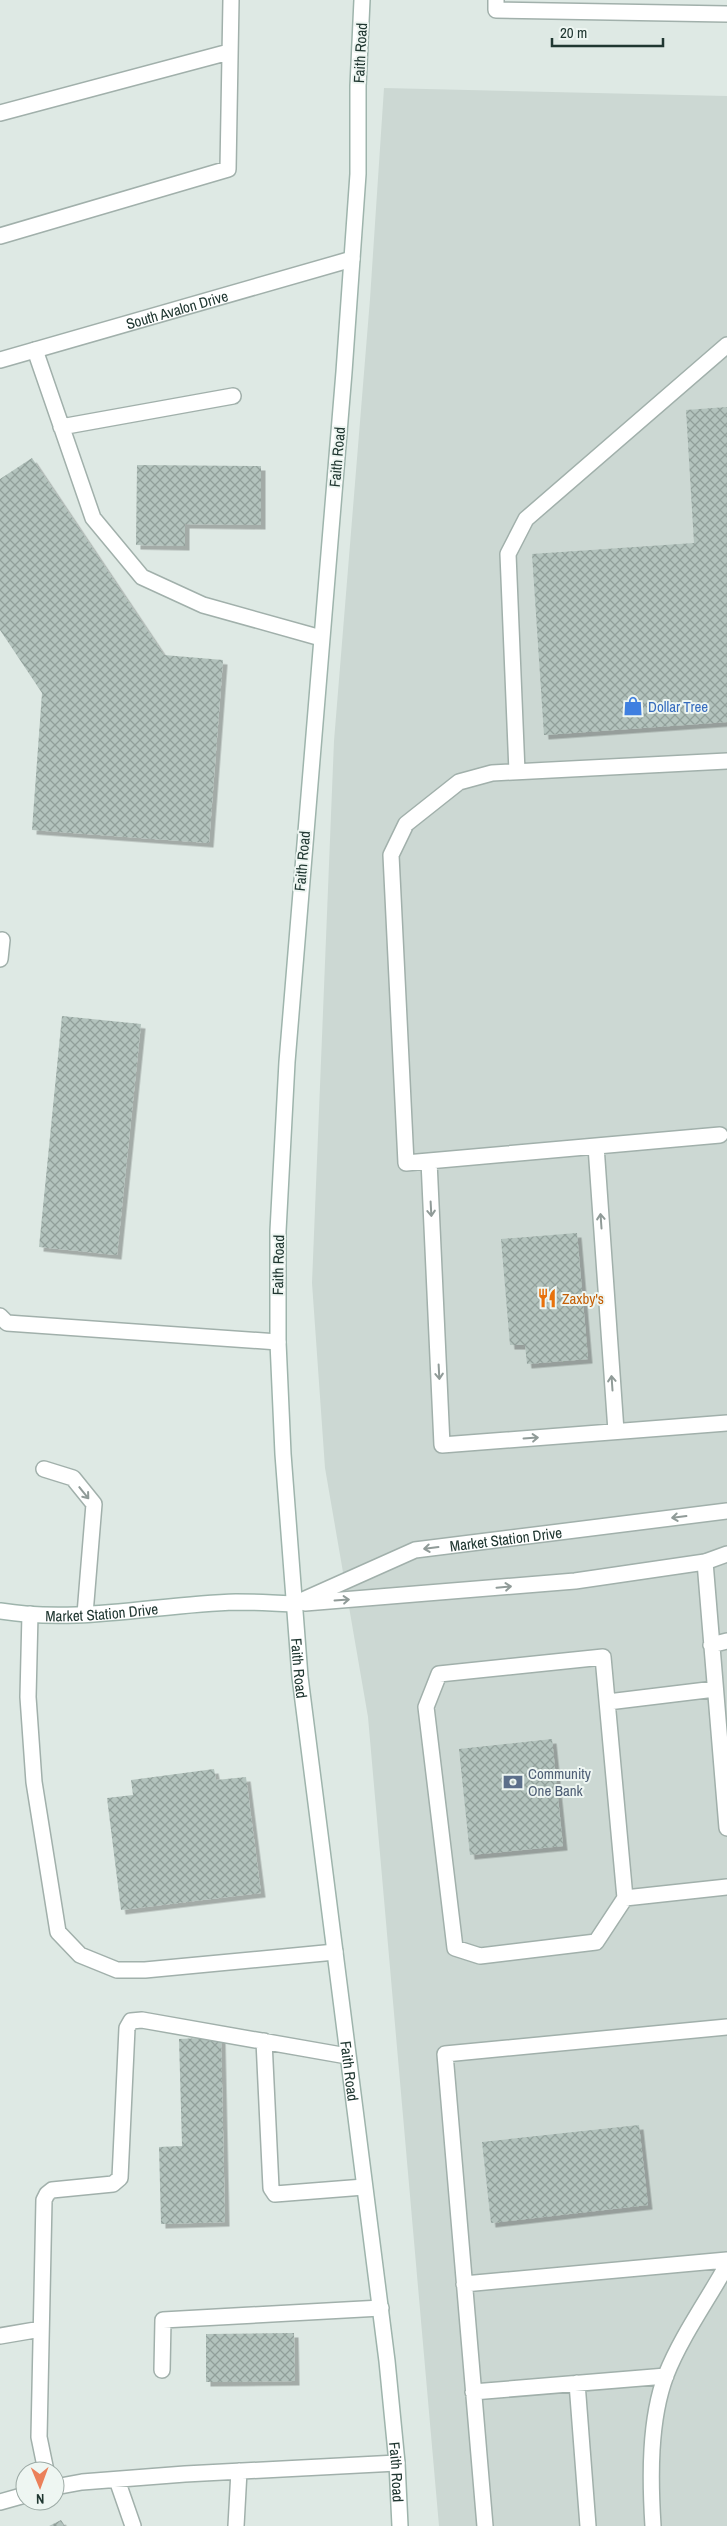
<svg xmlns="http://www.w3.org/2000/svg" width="727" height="2526" font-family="'Archivo Narrow',sans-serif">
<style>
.built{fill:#ccd8d3}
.building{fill:url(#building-cross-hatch);filter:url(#shadow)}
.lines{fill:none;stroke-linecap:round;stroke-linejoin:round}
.lane-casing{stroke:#a1b0ab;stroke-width:18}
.street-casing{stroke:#a1b0ab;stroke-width:18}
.secondary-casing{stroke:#9eb4ac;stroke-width:18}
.lane{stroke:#fff;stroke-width:15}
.street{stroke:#fff;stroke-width:15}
.secondary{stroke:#fff;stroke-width:15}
.oneway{stroke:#909b98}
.labels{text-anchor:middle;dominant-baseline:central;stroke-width:4;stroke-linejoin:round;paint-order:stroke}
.street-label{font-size:15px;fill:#203731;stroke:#eef6f2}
.shop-label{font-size:15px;fill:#366cbe;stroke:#eef6f2;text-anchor:start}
.food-label{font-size:15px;fill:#c56008;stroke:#eef6f2;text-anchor:start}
.service-label{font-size:15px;fill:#4e5e75;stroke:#eef6f2;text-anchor:start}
</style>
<defs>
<pattern id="building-cross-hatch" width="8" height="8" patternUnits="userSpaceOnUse" patternTransform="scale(1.25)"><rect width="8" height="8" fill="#b3c3bd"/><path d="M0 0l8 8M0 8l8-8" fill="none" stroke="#919f9a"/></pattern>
<filter id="shadow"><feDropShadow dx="4.5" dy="4.5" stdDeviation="0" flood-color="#0004"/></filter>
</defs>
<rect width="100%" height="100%" fill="#dee9e4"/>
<path class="built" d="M 384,88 L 727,96 L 727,2526 L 439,2526 L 368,1717 L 325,1468 L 312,1283 L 334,741 L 370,299 Z"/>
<path class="building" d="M 727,407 L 727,722 L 544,735 L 532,554 L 694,543 L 686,410 Z
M 32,458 L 164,655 L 223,660 L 209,843 L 32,830 L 42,693 L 0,630 L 0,479 Z
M 137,465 L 261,466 L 261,525 L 185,524 L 185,546 L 136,545 Z
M 62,1016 L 141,1024 L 117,1255 L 39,1247 Z
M 577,1233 L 588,1359 L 527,1364 L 525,1345 L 510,1345 L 501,1239 Z
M 552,1739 L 563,1846 L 470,1855 L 459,1749 Z
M 214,1769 L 216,1780 L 246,1777 L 261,1893 L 121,1910 L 107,1798 L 133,1795 L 131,1780 Z
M 221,2037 L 225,2222 L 161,2224 L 159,2147 L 182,2146 L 179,2039 Z
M 639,2125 L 648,2205 L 491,2223 L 482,2142 Z
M 294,2333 L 295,2381 L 206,2382 L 206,2334 Z
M 61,2520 L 65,2526 L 49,2526 Z"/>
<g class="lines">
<defs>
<path id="lane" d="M 496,0 L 496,10 L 727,14
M 0,113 L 229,52
M 0,236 L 228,169 L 231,0
M 35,350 L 93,518 L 142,577 L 203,605 L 321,638
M 61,427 L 233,396
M 517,772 L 508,554 L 526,519 L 727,345
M 0,959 L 2,940
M 720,1135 L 406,1163 L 391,855 L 406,824 L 459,782 L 492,773 L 727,761
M 596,1146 L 616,1431
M 429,1161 L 442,1445 L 727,1423
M 0,1316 L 7,1323 L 278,1342
M 44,1469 L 73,1478 L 94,1504 L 85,1614
M 705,1562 L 727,1828
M 30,1614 L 28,1697 L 34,1782 L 58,1932 L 80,1955 L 117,1970 L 145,1970 L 335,1952
M 711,1645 L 727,1641
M 608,1702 L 715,1689
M 625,1898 L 603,1657 L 439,1674 L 426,1707 L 455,1948 L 480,1956 L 596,1942 L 625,1898 L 727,1887
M 264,2041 L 271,2188 L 275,2194 L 364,2187
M 464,2284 L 727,2260
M 0,2336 L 41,2329
M 162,2370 L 163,2320 L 381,2308
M 577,2383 L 588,2526
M 473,2392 L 666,2376
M 46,2471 L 39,2437 L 44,2200 L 47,2194 L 52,2190 L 113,2184 L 120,2178 L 127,2028 L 131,2021 L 142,2020 L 347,2056
M 117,2480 L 133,2526
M 55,2487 L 82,2482 L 185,2474 L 397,2463
M 0,2502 L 25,2495
M 236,2526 L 239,2471
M 485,2526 L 445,2054 L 727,2027
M 653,2526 C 650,2479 649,2420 666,2375 C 681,2337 707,2301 727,2265"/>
<g id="street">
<path id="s1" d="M 0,360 L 352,259"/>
<path d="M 305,1603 L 575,1581 L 705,1562 L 727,1554"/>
<path id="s2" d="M 294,1604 L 415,1550 L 727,1511"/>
</g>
<g id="secondary">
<path id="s3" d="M 362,0 L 358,86 L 358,174 L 344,372 L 287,1062 L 278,1231 L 278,1342 L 283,1454 L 300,1677 L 387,2361 L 397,2463 L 400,2526"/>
<path id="s4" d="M 0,1611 C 79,1624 158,1604 236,1602 C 255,1602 275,1603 294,1604"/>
</g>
</defs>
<use href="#lane" class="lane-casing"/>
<use href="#street" class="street-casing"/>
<use href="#secondary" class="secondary-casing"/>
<use href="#lane" class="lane"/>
<use href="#street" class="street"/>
<use href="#secondary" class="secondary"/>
</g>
<defs><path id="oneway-shaft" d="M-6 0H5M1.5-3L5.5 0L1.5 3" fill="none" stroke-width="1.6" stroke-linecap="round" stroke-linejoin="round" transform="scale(1.25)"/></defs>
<g class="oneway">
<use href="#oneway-shaft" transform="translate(431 1209) rotate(87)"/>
<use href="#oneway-shaft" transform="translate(601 1221) rotate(-94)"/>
<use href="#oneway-shaft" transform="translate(439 1372) rotate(87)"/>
<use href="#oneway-shaft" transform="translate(612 1383) rotate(-94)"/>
<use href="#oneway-shaft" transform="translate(531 1438) rotate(-4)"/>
<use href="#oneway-shaft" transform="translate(84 1493) rotate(51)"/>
<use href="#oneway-shaft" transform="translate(679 1517) rotate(173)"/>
<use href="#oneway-shaft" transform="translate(431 1548) rotate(173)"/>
<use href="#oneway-shaft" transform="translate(504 1587) rotate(-5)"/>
<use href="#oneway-shaft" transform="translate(342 1600) rotate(-4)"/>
</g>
<defs>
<symbol id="shop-bare" viewBox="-9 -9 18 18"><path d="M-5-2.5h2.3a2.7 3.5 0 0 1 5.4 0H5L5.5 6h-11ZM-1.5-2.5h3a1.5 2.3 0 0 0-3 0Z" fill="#3f7fe0" stroke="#eef6f2" stroke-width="2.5" paint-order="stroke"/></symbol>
<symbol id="restaurant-bare" viewBox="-9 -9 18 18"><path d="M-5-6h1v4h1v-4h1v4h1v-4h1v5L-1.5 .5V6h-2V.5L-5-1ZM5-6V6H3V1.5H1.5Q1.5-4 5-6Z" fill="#e8710a" stroke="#eef6f2" stroke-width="2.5" paint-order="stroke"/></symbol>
<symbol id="bank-bare" viewBox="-9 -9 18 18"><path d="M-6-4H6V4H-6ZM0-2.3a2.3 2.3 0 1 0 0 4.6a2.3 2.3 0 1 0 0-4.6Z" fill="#5c6f8a" stroke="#eef6f2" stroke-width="2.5" paint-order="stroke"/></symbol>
</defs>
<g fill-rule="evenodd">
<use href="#shop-bare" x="619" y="692" width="28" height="28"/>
<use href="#restaurant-bare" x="533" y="1284" width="28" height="28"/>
<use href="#bank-bare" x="499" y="1768" width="28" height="28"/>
</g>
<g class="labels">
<g class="street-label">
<text transform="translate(360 53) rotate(-87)">Faith Road</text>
<text stroke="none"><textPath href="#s1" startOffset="184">South Avalon Drive</textPath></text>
<text transform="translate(337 457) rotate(-85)">Faith Road</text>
<text transform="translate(302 861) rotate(-85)">Faith Road</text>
<text transform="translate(278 1265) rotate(-89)">Faith Road</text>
<text stroke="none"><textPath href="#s2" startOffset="224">Market Station Drive</textPath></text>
<text stroke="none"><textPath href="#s4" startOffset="102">Market Station Drive</textPath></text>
<text stroke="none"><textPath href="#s3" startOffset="1672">Faith Road</textPath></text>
<text stroke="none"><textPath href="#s3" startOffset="2078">Faith Road</textPath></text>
<text stroke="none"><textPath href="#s3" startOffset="2482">Faith Road</textPath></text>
</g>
<g class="shop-label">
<text x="648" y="706">Dollar Tree</text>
</g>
<g class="food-label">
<text x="562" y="1298">Zaxby's</text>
</g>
<g class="service-label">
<text x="528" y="1773">Community<tspan x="528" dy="17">One Bank</tspan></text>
</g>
</g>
<g transform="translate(40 2486) rotate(179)"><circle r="24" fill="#eef6f2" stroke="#9caaa5"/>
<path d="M0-4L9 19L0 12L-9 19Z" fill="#eb805a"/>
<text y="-8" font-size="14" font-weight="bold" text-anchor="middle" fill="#203731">N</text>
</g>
<path d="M552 38v8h111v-8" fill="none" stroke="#203731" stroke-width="2.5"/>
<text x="560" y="38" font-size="15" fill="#203731" stroke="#eef6f2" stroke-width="4" paint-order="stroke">20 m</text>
</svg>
